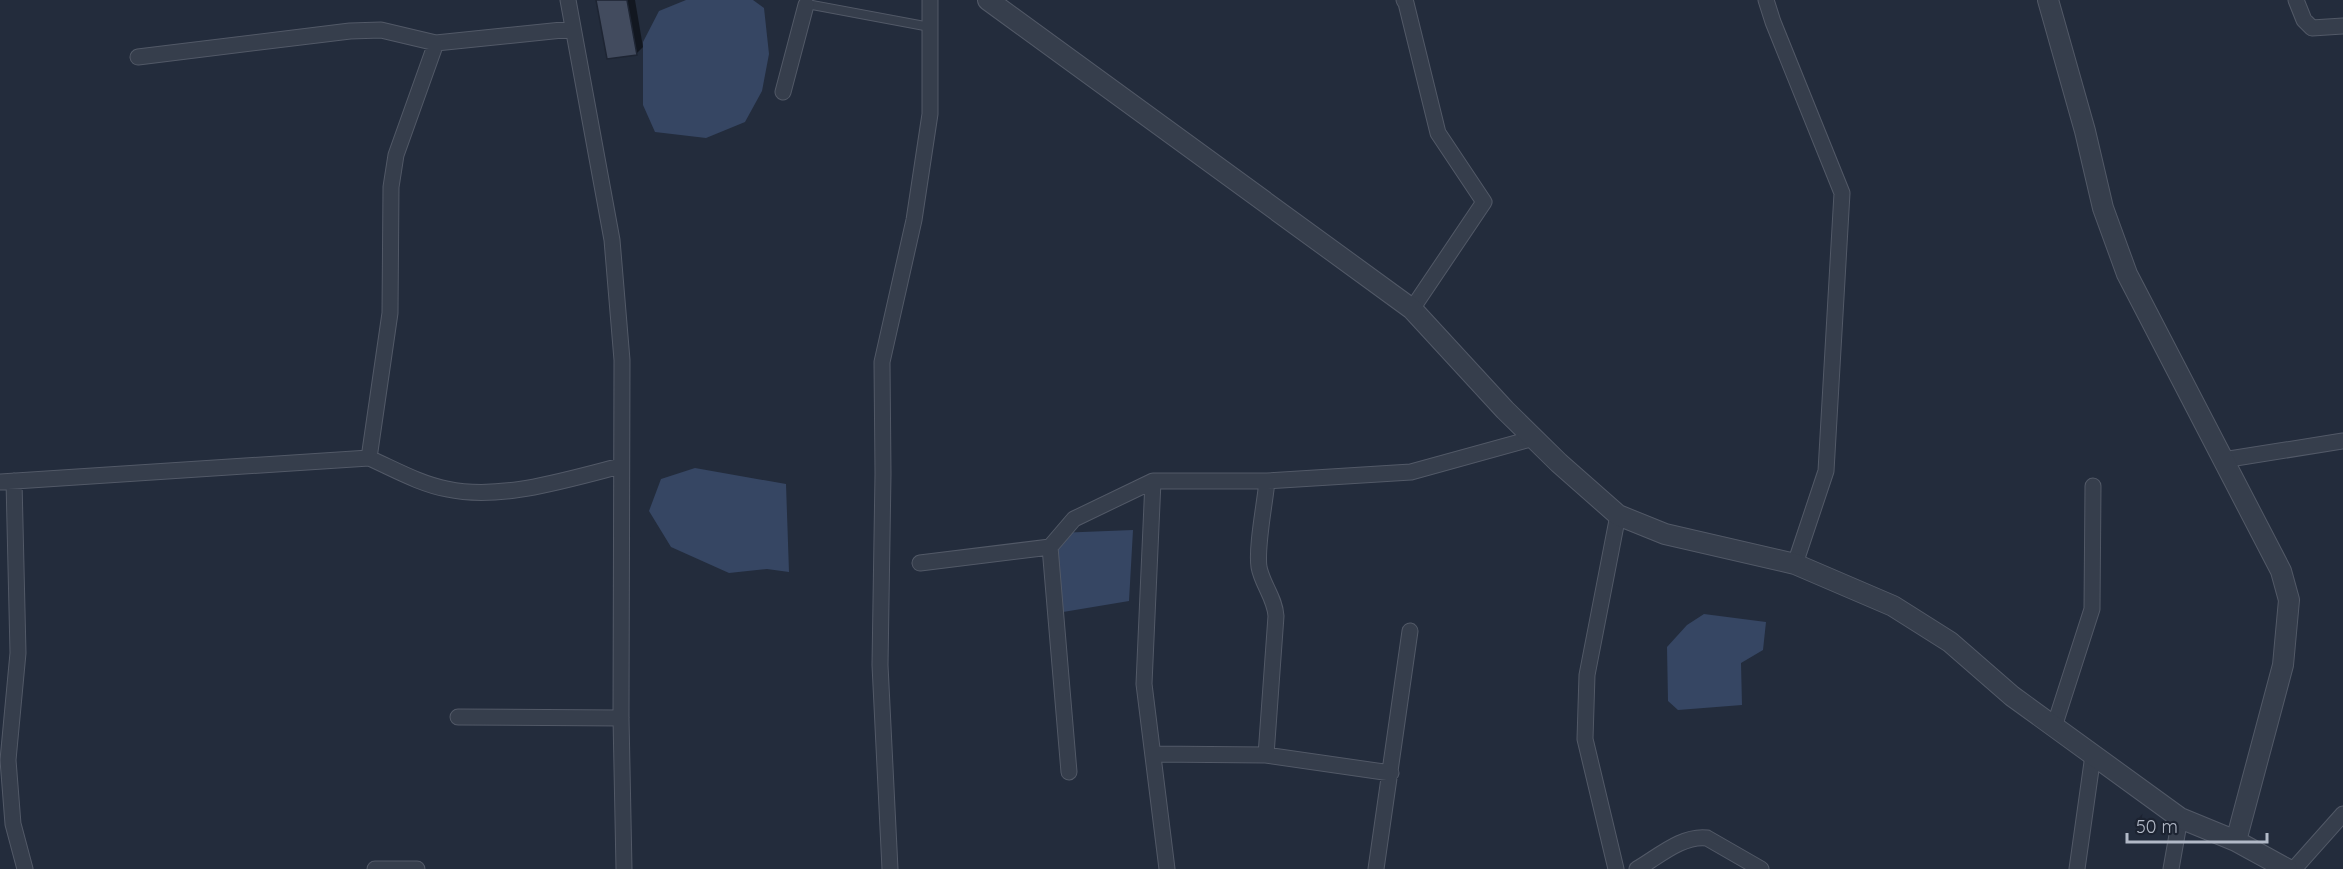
<svg xmlns="http://www.w3.org/2000/svg" width="2343" height="869" font-family="Quicksand,sans-serif">
<style>
.water{fill:#364663}
.shadow{fill:#0007}
.building{fill:#424b5e;stroke:#1e2533;stroke-width:1.5}
.lines{fill:none;stroke-linecap:round;stroke-linejoin:round}
.service-casing{stroke:#525967;stroke-width:10}
.minor-casing{stroke:#525967;stroke-width:17}
.tertiary-casing{stroke:#525967;stroke-width:22}
.service{stroke:#363e4c;stroke-width:8}
.minor{stroke:#363e4c;stroke-width:15}
.tertiary{stroke:#363e4c;stroke-width:20}
</style>
<rect width="100%" height="100%" fill="#232c3c"/>
<path class="water" d="M 686,0 L 753,0 L 764,8 L 769,54 L 762,91 L 745,122 L 706,138 L 655,132 L 643,105 L 643,42 L 659,11 Z
M 695,468 L 786,484 L 789,572 L 767,569 L 729,573 L 671,547 L 649,511 L 661,479 Z
M 1133,530 L 1129,601 L 1051,614 L 1057,533 Z
M 1704,614 L 1766,622 L 1763,650 L 1741,663 L 1742,705 L 1678,710 L 1668,701 L 1667,647 L 1687,625 Z"/>
<path class="shadow" d="M 598,0 L 635,0 L 643,47 L 637,53 L 609,57 Z"/>
<path class="building" d="M 596,0 L 627,0 L 637,55 L 607,59 Z"/>
<g class="lines">
<defs>
<path id="service" d="M 807,4 L 930,27"/>
<path id="minor" d="M 568,0 L 612,240 L 622,360 L 621,718 L 624,869
M 1404,0 L 1406,3 L 1438,133 L 1484,202 L 1412,309
M 1766,0 L 1773,22 L 1842,193 L 1826,471 L 1795,564
M 2296,0 L 2304,20 L 2312,28 L 2343,26
M 138,57 L 350,31 L 381,30 L 436,43 L 572,29
M 783,92 L 806,5
M 369,458 L 390,313 L 391,187 L 396,155 L 436,43
M 2223,460 L 2343,441
M 14,481 L 18,653 L 8,760 L 13,824 L 25,869
M 1153,481 L 1144,684 L 1167,869
M 0,482 L 369,458 C 394,469 420,484 447,489 C 502,501 567,479 621,466
M 1050,547 L 1069,772
M 920,563 L 1050,547 L 1074,519 L 1153,481 L 1267,481 L 1411,472 L 1534,438
M 458,717 L 621,718
M 2054,727 L 2092,609 L 2093,486
M 1153,754 L 1266,755 L 1391,773
M 1266,755 L 1276,616 C 1275,598 1262,584 1259,567 C 1256,547 1265,503 1267,481
M 375,869 L 417,869
M 890,869 L 880,665 L 883,474 L 882,362 L 914,220 L 930,114 L 930,0
M 1376,869 L 1410,631
M 1616,869 L 1585,739 L 1587,675 L 1618,515
M 1637,869 C 1658,857 1682,835 1707,838 L 1761,869
M 2077,869 L 2093,755
M 2171,869 L 2180,818
M 2294,869 L 2343,814"/>
<path id="tertiary" d="M 988,0 L 1412,309 L 1505,410 L 1559,463 L 1618,515 L 1665,534 L 1795,564 L 1893,606 L 1950,642 L 2012,696 L 2180,818 L 2236,841 L 2287,869
M 2048,0 L 2085,131 L 2103,208 L 2127,274 L 2281,571 L 2289,600 L 2283,665 L 2236,841"/>
</defs>
<use href="#service" class="service-casing"/>
<use href="#minor" class="minor-casing"/>
<use href="#tertiary" class="tertiary-casing"/>
<use href="#service" class="service"/>
<use href="#minor" class="minor"/>
<use href="#tertiary" class="tertiary"/>
</g>
<path d="M2127 833v9h140v-9" fill="none" stroke="#b2b9c7" stroke-width="3"/>
<text x="2136" y="833" font-size="18" fill="#b2b9c7" stroke="#1c2331" stroke-width="4.5" paint-order="stroke">50 m</text>
</svg>
